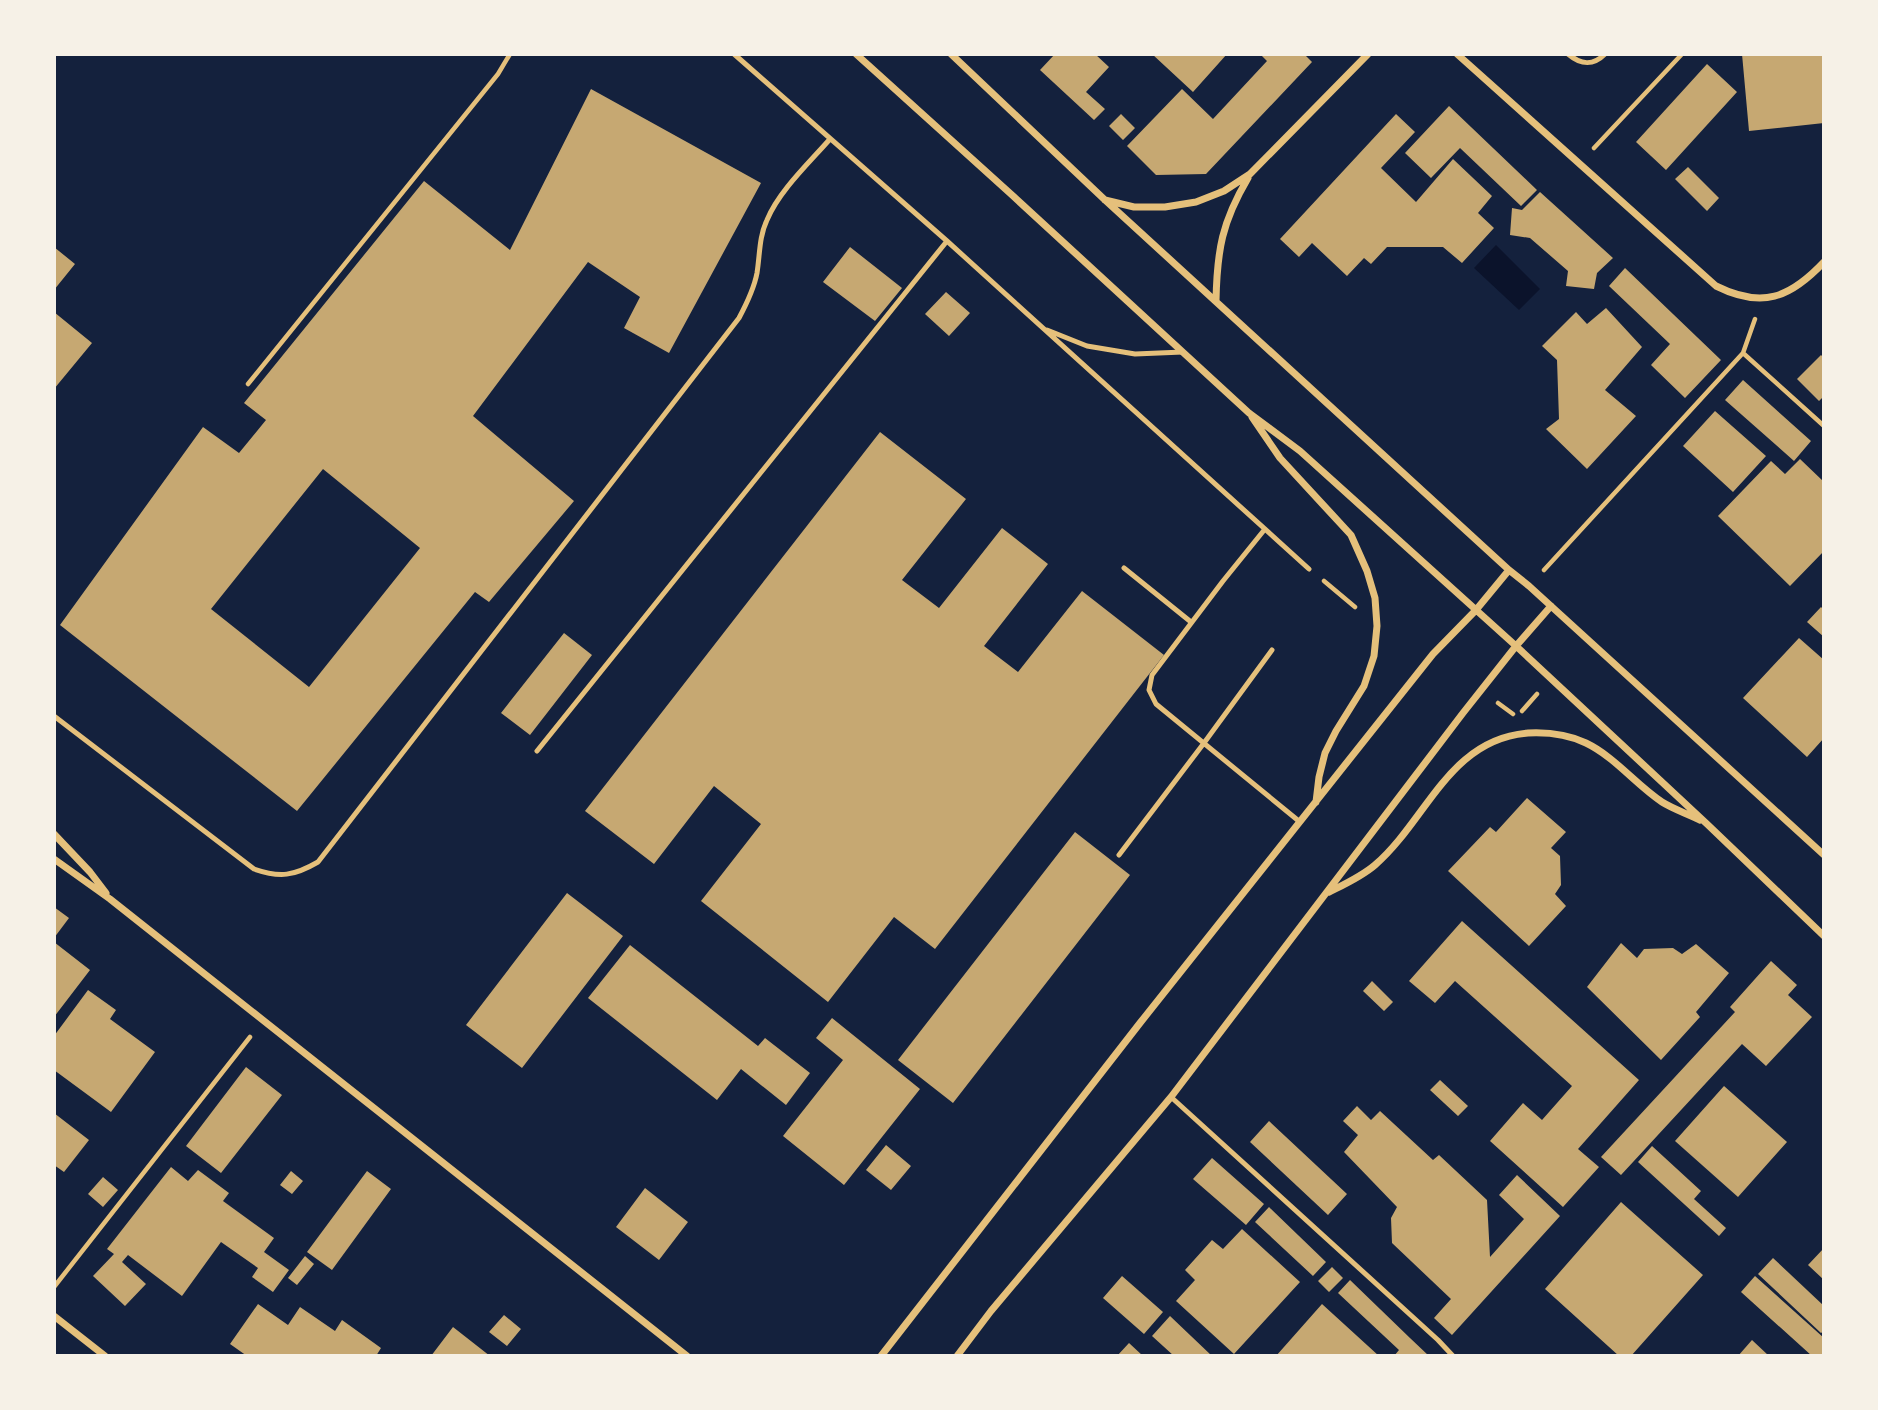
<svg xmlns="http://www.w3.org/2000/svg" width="1878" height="1410" font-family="Roboto,sans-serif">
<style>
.water{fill:#0b132b}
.building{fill:#c6a872;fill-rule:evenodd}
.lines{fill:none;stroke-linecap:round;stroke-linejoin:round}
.path{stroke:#e5c07b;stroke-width:4.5}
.service{stroke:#e5c07b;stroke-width:5}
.minor{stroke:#e5c07b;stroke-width:7}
</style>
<rect width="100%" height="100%" fill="#14213d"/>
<path class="water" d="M 1496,245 L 1540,289 L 1519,310 L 1474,268 Z"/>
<path class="building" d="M 1055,54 L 1095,54 L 1109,67 L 1086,92 L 1105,109 L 1094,120 L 1040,70 Z
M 1152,54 L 1227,54 L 1193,92 Z
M 1260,54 L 1304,54 L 1312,62 L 1206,174 L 1156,175 L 1127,146 L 1182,89 L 1213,119 L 1267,61 Z
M 1742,54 L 1824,54 L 1824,123 L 1749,131 Z
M 1707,64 L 1737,92 L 1666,170 L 1636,142 Z
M 591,89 L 761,183 L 669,353 L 624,328 L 640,297 L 588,262 L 473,416 L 574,501 L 489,602 L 475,592 L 297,811 L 60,625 L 203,427 L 239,453 L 266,420 L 244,403 L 424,181 L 510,250 ZM 323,469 L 420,548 L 309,687 L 211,609 Z
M 1449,106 L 1537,190 L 1521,206 L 1460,148 L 1431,178 L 1405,153 Z
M 1121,114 L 1135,128 L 1123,140 L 1109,126 Z
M 1396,114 L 1415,132 L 1381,168 L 1416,202 L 1453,159 L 1492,196 L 1478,213 L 1494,228 L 1462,263 L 1443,247 L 1387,247 L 1371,264 L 1364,258 L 1347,276 L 1312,243 L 1299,257 L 1280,239 Z
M 1688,167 L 1719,198 L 1707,211 L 1675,179 Z
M 1540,192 L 1613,258 L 1597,273 L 1594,289 L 1566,286 L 1568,271 L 1530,238 L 1510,235 L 1512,208 L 1522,210 Z
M 54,247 L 75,264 L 54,290 Z
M 850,247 L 902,288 L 875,321 L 823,282 Z
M 1625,268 L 1721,360 L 1685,398 L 1651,365 L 1670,344 L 1609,286 Z
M 946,292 L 970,313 L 949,336 L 925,314 Z
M 1606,308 L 1642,347 L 1605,390 L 1636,416 L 1587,469 L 1546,429 L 1559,419 L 1557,360 L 1542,346 L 1576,312 L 1587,324 Z
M 54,312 L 92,343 L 54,389 Z
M 1821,355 L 1824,358 L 1824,396 L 1819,401 L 1797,379 Z
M 1743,380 L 1811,441 L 1794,461 L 1725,400 Z
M 1715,411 L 1766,456 L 1733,492 L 1683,446 Z
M 880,432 L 966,499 L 902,580 L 939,608 L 1002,528 L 1048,564 L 984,646 L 1018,672 L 1082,591 L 1164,655 L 935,949 L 894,917 L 828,1002 L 701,901 L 761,824 L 714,786 L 654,864 L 585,811 Z
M 1800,459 L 1824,482 L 1824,551 L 1790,586 L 1718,516 L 1771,461 L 1785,474 Z
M 1821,607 L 1824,610 L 1824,637 L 1807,622 Z
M 564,633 L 592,655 L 530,735 L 501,713 Z
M 1799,638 L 1824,660 L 1824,738 L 1807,757 L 1743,698 Z
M 1527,798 L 1566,832 L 1551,848 L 1560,856 L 1561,885 L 1555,894 L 1566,906 L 1529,946 L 1448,871 L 1490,827 L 1496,832 Z
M 1075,832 L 1130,875 L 953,1103 L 898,1060 Z
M 567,893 L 623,936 L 522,1068 L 466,1025 Z
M 54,907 L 69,918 L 54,938 Z
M 1462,921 L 1639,1080 L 1578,1149 L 1599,1167 L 1563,1207 L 1490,1141 L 1523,1103 L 1542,1120 L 1572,1086 L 1455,981 L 1435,1003 L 1409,981 Z
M 54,942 L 90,970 L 54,1017 Z
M 1621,943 L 1637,958 L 1644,949 L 1673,948 L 1682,954 L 1696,944 L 1729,973 L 1696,1012 L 1700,1017 L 1661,1060 L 1587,987 Z
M 630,945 L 758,1046 L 765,1038 L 810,1073 L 786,1105 L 741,1069 L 717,1100 L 588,998 Z
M 1771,961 L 1797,985 L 1788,995 L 1812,1017 L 1766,1066 L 1742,1044 L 1621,1175 L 1601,1157 L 1735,1012 L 1730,1007 Z
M 1372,981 L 1393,1002 L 1384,1011 L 1363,991 Z
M 88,990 L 116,1010 L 110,1019 L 155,1052 L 111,1112 L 54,1070 L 54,1036 Z
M 832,1018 L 920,1089 L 844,1185 L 783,1136 L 843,1060 L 816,1038 Z
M 246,1067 L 282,1095 L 221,1173 L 186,1146 Z
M 1440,1080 L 1468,1106 L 1458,1116 L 1430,1090 Z
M 1724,1086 L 1787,1142 L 1738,1197 L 1675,1141 Z
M 1357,1106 L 1371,1120 L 1380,1111 L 1433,1160 L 1439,1155 L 1487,1200 L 1490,1257 L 1524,1219 L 1499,1195 L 1517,1175 L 1560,1216 L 1452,1335 L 1434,1318 L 1451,1299 L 1392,1243 L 1391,1218 L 1397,1207 L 1344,1152 L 1358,1135 L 1343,1121 Z
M 54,1113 L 89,1140 L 64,1172 L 54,1165 Z
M 1269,1121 L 1347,1194 L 1328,1215 L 1250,1142 Z
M 886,1145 L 911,1166 L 891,1190 L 866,1170 Z
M 1652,1146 L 1701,1191 L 1694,1199 L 1726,1228 L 1719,1236 L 1638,1162 Z
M 1212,1158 L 1264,1204 L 1246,1225 L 1193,1179 Z
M 171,1167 L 188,1181 L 198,1170 L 229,1193 L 223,1201 L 274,1238 L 264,1252 L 289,1270 L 273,1292 L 252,1277 L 258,1268 L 221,1242 L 182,1296 L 128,1255 L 122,1262 L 146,1284 L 125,1306 L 93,1276 L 114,1254 L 107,1249 Z
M 291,1171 L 303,1181 L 292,1194 L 280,1185 Z
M 367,1171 L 391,1189 L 332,1270 L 307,1252 Z
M 103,1177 L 118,1190 L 103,1207 L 88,1194 Z
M 645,1188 L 688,1222 L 659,1260 L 616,1227 Z
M 1621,1202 L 1703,1275 L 1631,1356 L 1619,1356 L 1545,1289 Z
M 1269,1207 L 1326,1262 L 1313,1276 L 1255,1222 Z
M 1242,1229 L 1300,1282 L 1234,1354 L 1176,1301 L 1195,1280 L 1185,1270 L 1212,1240 L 1223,1249 Z
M 1824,1248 L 1824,1280 L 1808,1265 Z
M 305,1256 L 314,1264 L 297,1285 L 288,1278 Z
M 1773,1258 L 1824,1306 L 1824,1331 L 1821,1333 L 1758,1274 Z
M 1332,1267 L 1343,1278 L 1329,1292 L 1318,1281 Z
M 1122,1276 L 1163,1312 L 1144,1334 L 1103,1298 Z
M 1755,1276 L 1824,1338 L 1824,1356 L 1812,1356 L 1741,1292 Z
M 1350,1280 L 1410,1338 L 1429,1356 L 1394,1356 L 1399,1350 L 1338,1293 Z
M 258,1304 L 288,1325 L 300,1307 L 335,1331 L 342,1320 L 381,1348 L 376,1356 L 247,1356 L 230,1344 Z
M 1322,1304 L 1379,1356 L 1276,1356 Z
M 504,1315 L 521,1329 L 507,1346 L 489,1332 Z
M 1170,1316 L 1212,1356 L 1174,1356 L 1152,1336 Z
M 453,1327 L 490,1356 L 431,1356 Z
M 1752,1340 L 1769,1356 L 1738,1356 Z
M 1129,1343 L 1143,1356 L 1117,1356 Z"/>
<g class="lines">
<path class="path" d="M 1594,148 L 1682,54
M 1743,353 L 1755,319
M 248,384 L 498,74 L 510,54
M 1544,570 L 1743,353 L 1824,426
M 1324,581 L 1355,607
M 1498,703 L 1513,714
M 1522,711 L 1537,694
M 54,1287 L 250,1037"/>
<path class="service" d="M 734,54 L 947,241 L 1309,569
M 1568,54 C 1581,65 1593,66 1605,54
M 1047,330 L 1087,346 L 1135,354 L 1183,352
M 1265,529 L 1223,581 L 1152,675 L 1149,690 L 1156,704 L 1300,822
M 1124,568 L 1191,622
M 54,716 L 254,869 C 280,878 294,876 318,862 L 739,318 C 747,303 754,289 757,273 C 760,254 759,237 767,220 C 779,191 809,163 830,139
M 537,751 L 947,241
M 1119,855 L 1204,743 L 1272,650
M 1171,1097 L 1438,1340 L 1453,1356"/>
<path class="minor" d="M 856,54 L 1012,195 L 1249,413 L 1300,451 L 1516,646 L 1707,824 L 1824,936
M 951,54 L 1105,200 L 1509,570 L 1529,586 L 1824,855
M 1457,54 L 1716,286 C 1762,309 1790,298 1824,262
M 1105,200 L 1134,207 L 1165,207 L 1196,202 L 1224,191 L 1250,174 L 1368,54
M 1216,301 C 1217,250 1222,222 1248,178
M 1252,417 L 1280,458 L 1351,535 L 1367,571 L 1375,598 L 1377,626 L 1374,656 L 1364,686 L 1336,731 L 1325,753 L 1319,777 L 1316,802
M 54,834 L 90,872 L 106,893
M 54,859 L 110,899 L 687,1356
M 1329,892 C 1345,884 1361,877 1375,865 C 1427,820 1449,739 1528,733 C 1548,732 1567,734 1586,743 C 1615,757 1635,784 1662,802 C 1673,809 1688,814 1700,820
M 54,1316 L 105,1356
M 881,1356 L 1140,1023 L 1433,654 L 1476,610 L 1509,570
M 957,1356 L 991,1311 L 1171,1097 L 1463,713 L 1516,646 L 1551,606"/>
</g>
<rect width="1878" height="1410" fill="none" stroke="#f6f1e7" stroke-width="112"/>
</svg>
